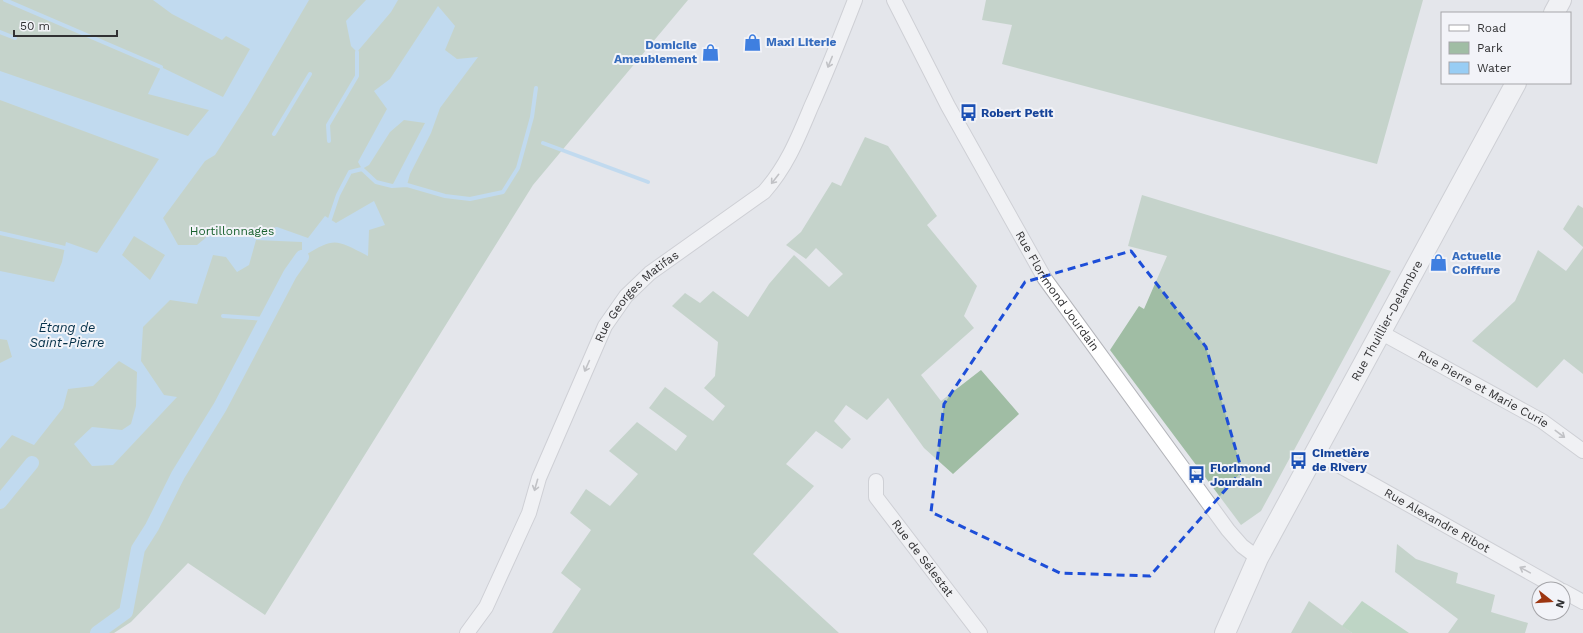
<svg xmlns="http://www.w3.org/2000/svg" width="1583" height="633" font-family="'Work Sans',sans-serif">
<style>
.green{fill:#a0bda4}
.forest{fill:#90c097}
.water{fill:#98cdf4;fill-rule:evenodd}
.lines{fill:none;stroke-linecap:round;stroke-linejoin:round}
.stream{stroke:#98cdf4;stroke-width:4}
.canal{stroke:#98cdf4;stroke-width:14}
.street-casing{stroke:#b4b5ba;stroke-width:16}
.secondary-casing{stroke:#b4b5ba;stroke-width:22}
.street{stroke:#fff;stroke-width:14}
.secondary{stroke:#fff;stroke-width:20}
.oneway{stroke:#989899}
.marked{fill:none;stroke:#1d4ed8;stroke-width:3;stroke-dasharray:8 5;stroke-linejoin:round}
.labels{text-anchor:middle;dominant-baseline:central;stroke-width:4;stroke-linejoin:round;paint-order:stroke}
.shop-label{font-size:12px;font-weight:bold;fill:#366cbe;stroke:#f2f3f8;text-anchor:start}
.transit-label{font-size:12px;font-weight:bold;fill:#164399;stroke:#f2f3f8;text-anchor:start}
.park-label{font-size:12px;fill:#1a622f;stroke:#f2f3f8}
.street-label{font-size:12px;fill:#313133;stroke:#f2f3f8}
.water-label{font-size:13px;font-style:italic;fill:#043049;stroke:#f2f3f8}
</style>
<rect width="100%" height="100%" fill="#e4e6eb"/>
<path class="green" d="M 0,0 L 688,0 L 533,185 L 265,615 L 188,563 L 131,622 L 114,633 L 0,633 Z
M 986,0 L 1423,0 L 1377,164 L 1002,64 L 1012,25 L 982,20 Z
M 865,137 L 888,146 L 937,216 L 927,225 L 977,286 L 964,316 L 974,328 L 921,375 L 941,401 L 981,370 L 1019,414 L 953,474 L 924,448 L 888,398 L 867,420 L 846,405 L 834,421 L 851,439 L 842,449 L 816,431 L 786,464 L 814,486 L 753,554 L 839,633 L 552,633 L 581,589 L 561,573 L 591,530 L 570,513 L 586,489 L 610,506 L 638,474 L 609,451 L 637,422 L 676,451 L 687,436 L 649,408 L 665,387 L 713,421 L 725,406 L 704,388 L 715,376 L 718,342 L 672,306 L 685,293 L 700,303 L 713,291 L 748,317 L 769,284 L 794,255 L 829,287 L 843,274 L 816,248 L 806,259 L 786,245 L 801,232 L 832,182 L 841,186 Z
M 1142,195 L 1391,271 L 1261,511 L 1241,525 L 1110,350 L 1139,306 L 1144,309 L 1167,256 L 1128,246 Z
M 1578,205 L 1583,208 L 1583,247 L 1563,229 Z
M 1583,248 L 1583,374 L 1564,359 L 1537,388 L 1472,341 L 1515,301 L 1538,250 L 1566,271 Z
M 1397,544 L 1416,559 L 1458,573 L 1456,583 L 1495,595 L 1491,612 L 1528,623 L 1525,633 L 1448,633 L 1458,619 L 1395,572 Z
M 1309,601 L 1352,633 L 1291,633 Z"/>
<path class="forest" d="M 1362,601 L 1409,633 L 1352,633 L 1342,626 Z"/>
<path class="water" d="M 153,0 L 309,0 L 248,104 L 215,155 L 205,161 L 163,218 L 178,245 L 197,245 L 220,226 L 223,237 L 277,227 L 308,238 L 325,216 L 336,223 L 374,201 L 385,225 L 369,230 L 368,256 C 334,239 336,237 302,257 L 302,242 L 256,240 L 249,265 L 237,272 L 226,257 L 213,255 L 197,304 L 170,300 L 143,327 L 141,361 L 164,395 L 177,397 L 113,465 L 92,466 L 74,444 L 92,427 L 122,430 L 131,424 L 136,406 L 137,372 L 119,361 L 93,386 L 68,389 L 63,408 L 34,445 L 12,435 L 0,449 L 0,363 L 12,357 L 7,340 L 0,339 L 0,271 L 54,282 L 62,262 L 66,242 L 97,253 L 159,159 L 0,100 L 0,71 L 188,136 L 209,110 L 148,94 L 161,67 L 223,97 L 250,49 L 226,36 L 222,40 L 172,14 ZM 134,236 L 165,255 L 150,280 L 122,255 Z
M 366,0 L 398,0 L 391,12 L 357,52 L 351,46 L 346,21 Z
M 438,6 L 455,26 L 445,50 L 457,59 L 478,57 L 440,108 L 431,133 L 410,174 L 407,185 L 392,186 L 425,123 L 404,120 L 390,132 L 369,165 L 362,169 L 358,162 L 387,109 L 374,91 L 390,79 Z"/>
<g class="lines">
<path class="stream" d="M 5,0 L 161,67
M 0,32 L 15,38
M 274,134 L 310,74
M 329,141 L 328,125 L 357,76 L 357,52
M 543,143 L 648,182
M 330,219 L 338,195 L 350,172 L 362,169 L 376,182 L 392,186 L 407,185 L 445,196 L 470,199 L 503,192 L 518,168 L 532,117 L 536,88
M 0,233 L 65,248
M 223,316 L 265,319"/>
<path class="canal" d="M 0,502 L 32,463
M 97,633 L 126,612 L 138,549 L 152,527 L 178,475 L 220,407 L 290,274 L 302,257"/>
<defs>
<g id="street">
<path id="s1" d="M 894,0 L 948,106 L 1045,279 L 1228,530 L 1242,546 L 1258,558"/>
<path id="s2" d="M 1380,332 L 1542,421 L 1583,451"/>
<path id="s3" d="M 1315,452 L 1559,589"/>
<path id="s4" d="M 876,481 L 876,497 L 980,633"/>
<path d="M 1563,591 L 1583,602"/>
<path id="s5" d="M 467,633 L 486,607 L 529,513 L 539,478 L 605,326 L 626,296 L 650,273 L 764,192 C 787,166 798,138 811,107 C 827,72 841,36 855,0"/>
</g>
<g id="secondary">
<path d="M 1554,13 L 1561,0"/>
<path id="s6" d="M 1225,633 L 1258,558 L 1516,83"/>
</g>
</defs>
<use href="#street" class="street-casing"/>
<use href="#secondary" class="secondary-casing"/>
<use href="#street" class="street"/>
<use href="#secondary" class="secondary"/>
</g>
<defs><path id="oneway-shaft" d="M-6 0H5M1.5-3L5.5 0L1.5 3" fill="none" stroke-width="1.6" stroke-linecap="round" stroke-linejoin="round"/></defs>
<g class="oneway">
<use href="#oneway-shaft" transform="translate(830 62) rotate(112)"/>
<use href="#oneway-shaft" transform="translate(775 179) rotate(128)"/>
<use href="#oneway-shaft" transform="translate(587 366) rotate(114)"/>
<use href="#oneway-shaft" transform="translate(1560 434) rotate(37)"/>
<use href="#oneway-shaft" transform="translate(536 485) rotate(106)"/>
<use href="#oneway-shaft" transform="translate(1525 570) rotate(-151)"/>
</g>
<path d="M0 0H1583V633H0ZM 1131,251 L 1206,347 L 1242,471 L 1150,576 L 1060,573 L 931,512 L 944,404 L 1025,282 Z" fill="#e4e6eb" fill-opacity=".55" fill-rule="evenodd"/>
<path class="marked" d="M 1131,251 L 1206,347 L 1242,471 L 1150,576 L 1060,573 L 931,512 L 944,404 L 1025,282 Z"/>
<defs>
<symbol id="shop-bare" viewBox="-9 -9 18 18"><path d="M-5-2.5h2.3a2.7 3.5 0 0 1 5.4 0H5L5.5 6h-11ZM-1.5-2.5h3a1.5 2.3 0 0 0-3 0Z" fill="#3f7fe0" stroke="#f2f3f8" stroke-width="2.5" paint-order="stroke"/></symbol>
<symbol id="bus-bare" viewBox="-9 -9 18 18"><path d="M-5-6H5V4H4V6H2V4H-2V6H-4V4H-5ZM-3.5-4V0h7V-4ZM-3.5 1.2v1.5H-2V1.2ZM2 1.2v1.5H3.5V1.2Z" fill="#1a4fb4" stroke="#f2f3f8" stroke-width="2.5" paint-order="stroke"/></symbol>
</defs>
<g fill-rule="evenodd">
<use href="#shop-bare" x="740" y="30" width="25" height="25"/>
<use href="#shop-bare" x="698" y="40" width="25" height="25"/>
<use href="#bus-bare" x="956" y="100" width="25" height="25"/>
<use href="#shop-bare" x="1426" y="250" width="25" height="25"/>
<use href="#bus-bare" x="1286" y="448" width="25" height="25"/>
<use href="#bus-bare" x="1184" y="462" width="25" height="25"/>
</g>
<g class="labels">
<g class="shop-label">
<text x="766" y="42">Maxi Literie</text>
<text x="697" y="45" text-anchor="end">Domicile<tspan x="697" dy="14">Ameublement</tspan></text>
<text x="1452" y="256">Actuelle<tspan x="1452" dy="14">Coiffure</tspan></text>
</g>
<g class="transit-label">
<text x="981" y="113">Robert Petit</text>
<text x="1312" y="453">Cimetière<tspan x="1312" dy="14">de Rivery</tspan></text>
<text x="1210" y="468">Florimond<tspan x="1210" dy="14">Jourdain</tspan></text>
</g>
<g class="park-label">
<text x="232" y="231">Hortillonnages</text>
</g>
<g class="street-label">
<text stroke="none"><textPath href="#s1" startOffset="334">Rue Florimond Jourdain</textPath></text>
<text stroke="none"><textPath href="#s5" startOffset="381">Rue Georges Matifas</textPath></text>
<text stroke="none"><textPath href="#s6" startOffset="352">Rue Thuillier-Delambre</textPath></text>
<text stroke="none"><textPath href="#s2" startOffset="118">Rue Pierre et Marie Curie</textPath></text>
<text stroke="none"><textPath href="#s3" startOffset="140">Rue Alexandre Ribot</textPath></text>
<text stroke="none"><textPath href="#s4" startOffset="93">Rue de Sélestat</textPath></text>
</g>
<g class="water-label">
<text x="67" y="327">Étang de<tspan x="67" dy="15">Saint-Pierre</tspan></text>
</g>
</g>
<rect x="1441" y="12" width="130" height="72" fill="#f2f3f8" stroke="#a5a5a9"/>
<rect x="1449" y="25" width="20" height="6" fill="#ffffff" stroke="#a5a5a9"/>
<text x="1477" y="32" font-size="12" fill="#313133">Road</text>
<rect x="1449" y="42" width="20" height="12" fill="#a0bda4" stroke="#a5a5a9"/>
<text x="1477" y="52" font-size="12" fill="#313133">Park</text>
<rect x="1449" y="62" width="20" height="12" fill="#98cdf4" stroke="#a5a5a9"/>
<text x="1477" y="72" font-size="12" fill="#313133">Water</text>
<g transform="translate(1551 601) rotate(107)"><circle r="19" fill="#f2f3f8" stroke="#a5a5a9"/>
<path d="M0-3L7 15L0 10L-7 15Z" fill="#9d3611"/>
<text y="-6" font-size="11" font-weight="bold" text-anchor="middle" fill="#313133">N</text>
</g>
<path d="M14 30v6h103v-6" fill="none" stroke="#313133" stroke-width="2"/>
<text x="20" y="30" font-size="12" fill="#313133" stroke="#f2f3f8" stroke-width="3" paint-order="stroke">50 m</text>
</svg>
